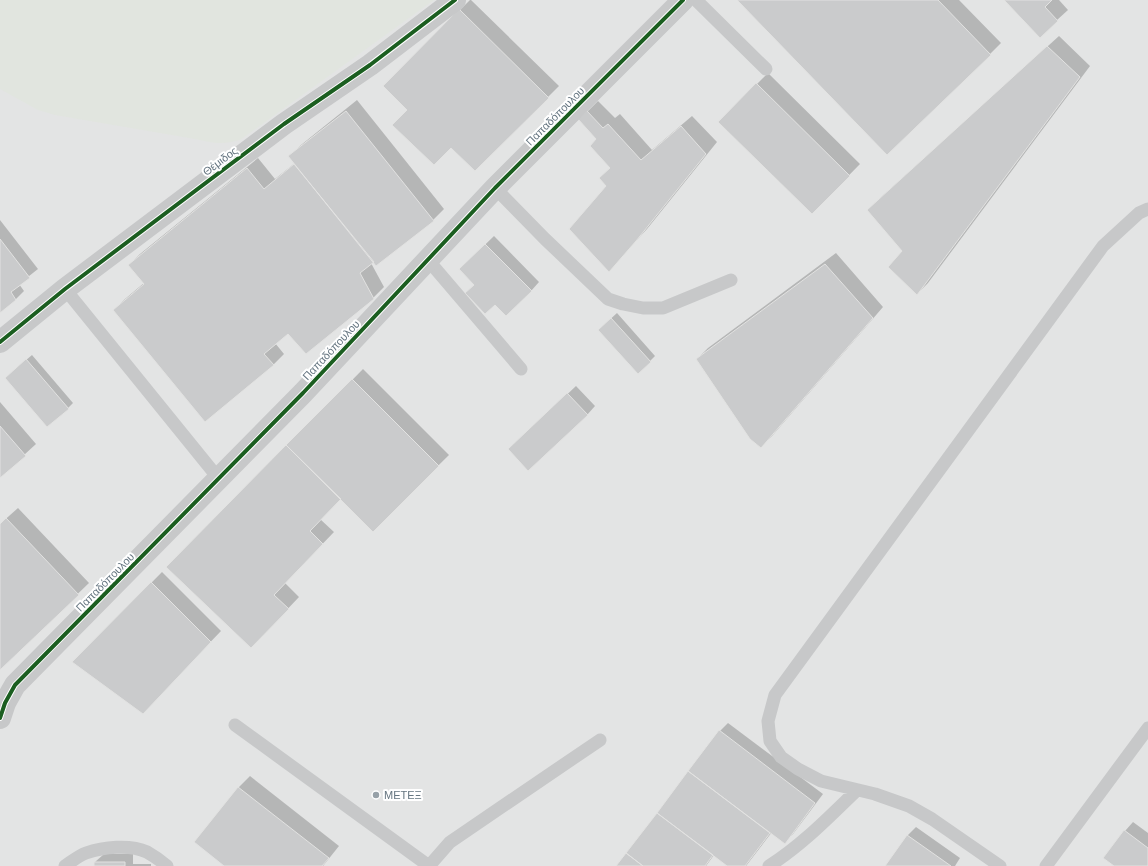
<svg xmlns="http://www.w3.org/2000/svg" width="1148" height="866" font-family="Helvetica,sans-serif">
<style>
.built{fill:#e3e4e4}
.green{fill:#e1e5df}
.shadow{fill:#0003}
.building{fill:#cacbcc;stroke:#e2e2e1}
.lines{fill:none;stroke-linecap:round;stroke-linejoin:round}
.lane{stroke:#c7c8c9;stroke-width:13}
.street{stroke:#c7c8c9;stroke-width:22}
.cycleway-casing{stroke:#fff;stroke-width:6}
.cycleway{stroke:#1b5e20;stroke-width:4}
.poi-dot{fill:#97a1a8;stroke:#fff;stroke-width:1.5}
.labels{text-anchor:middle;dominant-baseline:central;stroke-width:4;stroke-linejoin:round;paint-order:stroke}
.street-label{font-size:11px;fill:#657580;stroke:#fff}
.poi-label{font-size:11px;fill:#657580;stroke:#fff;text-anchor:start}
</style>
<rect width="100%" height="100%" fill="#f3f3f1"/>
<path class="built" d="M 0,0 L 1148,0 L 1148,866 L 0,866 Z"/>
<path class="green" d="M 0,0 L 434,0 L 240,140 C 222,145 213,143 195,139 L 55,115 L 38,110 L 0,89 Z"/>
<path class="shadow" d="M 470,0 L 471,0 L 559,86 L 475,170 L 451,146 L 408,110 L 384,86 Z
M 738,0 L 959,0 L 1001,43 L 990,54 Z
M 1005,0 L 1059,0 L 1068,10 L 1057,20 Z
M 1059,36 L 1090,66 L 928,283 L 917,294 L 903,251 L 879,199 Z
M 768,73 L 860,164 L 812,213 L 719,122 Z
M 357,100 L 444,209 L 433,220 L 371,263 L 384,287 L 373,298 L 289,332 L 275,343 L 284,354 L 273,365 L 114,310 L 125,299 L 144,283 L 129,265 L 140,254 L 258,158 L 275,179 L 295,163 L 290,156 L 301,145 Z
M 598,101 L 615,118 L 620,114 L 652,150 L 692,116 L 717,142 L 647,229 L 609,270 L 608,186 L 611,167 L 597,139 L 580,119 Z
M 0,220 L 38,269 L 19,284 L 24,291 L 16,299 L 0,311 Z
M 494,236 L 539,282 L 531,291 L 476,285 L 460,269 Z
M 836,253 L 883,307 L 772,436 L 761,447 L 697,359 L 708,348 Z
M 617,313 L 655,356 L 650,361 L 605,324 Z
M 32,355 L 73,403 L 68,408 L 12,372 Z
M 363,369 L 449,455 L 373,530 L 341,498 L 320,519 L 334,532 L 285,583 L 299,597 L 262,636 L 168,567 Z
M 576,386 L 595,406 L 587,415 L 518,441 Z
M 0,402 L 36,444 L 0,477 Z
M 18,508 L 89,583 L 0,669 L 0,524 Z
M 162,572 L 221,631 L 153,702 L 74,661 Z
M 728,723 L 823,794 L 793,834 L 785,842 L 772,832 L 746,866 L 729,866 L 714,855 L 706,866 L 617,866 L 720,731 Z
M 250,776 L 339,846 L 323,866 L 226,866 L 195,842 L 239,787 Z
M 1133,822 L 1148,833 L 1148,866 L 1115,866 L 1104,858 L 1125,831 Z
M 916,827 L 960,858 L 955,866 L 886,866 L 908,835 Z
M 104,854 L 133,854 L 133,864 L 151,864 L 151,866 L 95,866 L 95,862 Z"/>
<path class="building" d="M 737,0 L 938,0 L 991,55 L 887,155 Z
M 1004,0 L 1052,0 L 1045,7 L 1058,21 L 1040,38 Z
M 459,9 L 549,98 L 475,171 L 451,148 L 434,165 L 392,125 L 407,110 L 383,86 Z
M 1047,46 L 1080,77 L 917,295 L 888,267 L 902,251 L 867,210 Z
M 756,83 L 850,176 L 812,214 L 718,122 Z
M 346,111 L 434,221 L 376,266 L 288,156 Z
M 587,111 L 603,128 L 608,124 L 641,160 L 681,126 L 706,154 L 636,241 L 609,272 L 569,229 L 606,186 L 599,178 L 610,168 L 590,146 L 596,139 L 578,119 Z
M 294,164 L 374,262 L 360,273 L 374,299 L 306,354 L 288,334 L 264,354 L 274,365 L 205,422 L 113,310 L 144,284 L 128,265 L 247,168 L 264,189 Z
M 0,239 L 30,278 L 11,292 L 16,300 L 0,313 Z
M 485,244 L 532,291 L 506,316 L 495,305 L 485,314 L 465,293 L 474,285 L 459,269 Z
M 825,264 L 873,318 L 761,448 L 750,439 L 696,359 Z
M 611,318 L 651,362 L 638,374 L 598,330 Z
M 26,359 L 69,409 L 47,427 L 5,378 Z
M 352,379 L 439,466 L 373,532 L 286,445 Z
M 567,393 L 588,415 L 528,471 L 508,449 Z
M 0,426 L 26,456 L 0,478 Z
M 286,445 L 341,499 L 310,531 L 323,544 L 274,595 L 289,609 L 251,648 L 166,567 Z
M 6,518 L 79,595 L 0,670 L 0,524 Z
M 151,582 L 211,642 L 143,714 L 72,662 Z
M 719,730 L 815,803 L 785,844 L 688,771 Z
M 688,771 L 770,833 L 745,866 L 727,866 L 657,813 Z
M 238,787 L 329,858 L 322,866 L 224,866 L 194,842 Z
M 657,813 L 713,855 L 705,866 L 643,866 L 626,853 Z
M 1124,830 L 1148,848 L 1148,866 L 1114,866 L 1103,858 Z
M 907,835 L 951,866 L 885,866 Z
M 626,853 L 643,866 L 616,866 Z
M 94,862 L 125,862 L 125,866 L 94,866 Z"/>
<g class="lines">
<path class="lane" d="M 696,0 L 766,69
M 495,188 L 545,239 L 608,299 L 623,304 L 643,308 L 663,308 L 731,280
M 428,260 L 521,369
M 65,289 L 219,479
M 235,725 L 429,866
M 65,866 C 71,862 78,856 86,853 C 103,847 130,844 147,852 C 154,856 161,861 167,866
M 429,866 L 450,842 L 600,740
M 769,866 C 802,845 829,817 857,790
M 1000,866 L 932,819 L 909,806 L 875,794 L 821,781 L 798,769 L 781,757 L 770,741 L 768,721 L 775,695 L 1103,246 L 1139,213 L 1148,209
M 1046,866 L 1148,728"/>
<path class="street" d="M 0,342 L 65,289 L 284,124 L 370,65 L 455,0
M 0,718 L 5,703 L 15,685 L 303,393 L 495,188 L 683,0"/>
<defs>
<path id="cycleway" d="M 0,342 L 65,289 L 284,124 L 370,65 L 455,0
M 0,718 L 5,703 L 15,685 L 303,393 L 495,188 L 683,0"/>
</defs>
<use href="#cycleway" class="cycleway-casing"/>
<use href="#cycleway" class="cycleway"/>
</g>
<circle class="poi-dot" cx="376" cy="795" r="4"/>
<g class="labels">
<g class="street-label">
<text transform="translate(555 116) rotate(-45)">Παπαδόπουλου</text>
<text transform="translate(220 161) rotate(-37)">Θέμιδος</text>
<text transform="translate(331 350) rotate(-47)">Παπαδόπουλου</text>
<text transform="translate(105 582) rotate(-45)">Παπαδόπουλου</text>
</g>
<g class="poi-label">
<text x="384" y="795">ΜΕΤΕΞ</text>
</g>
</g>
</svg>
